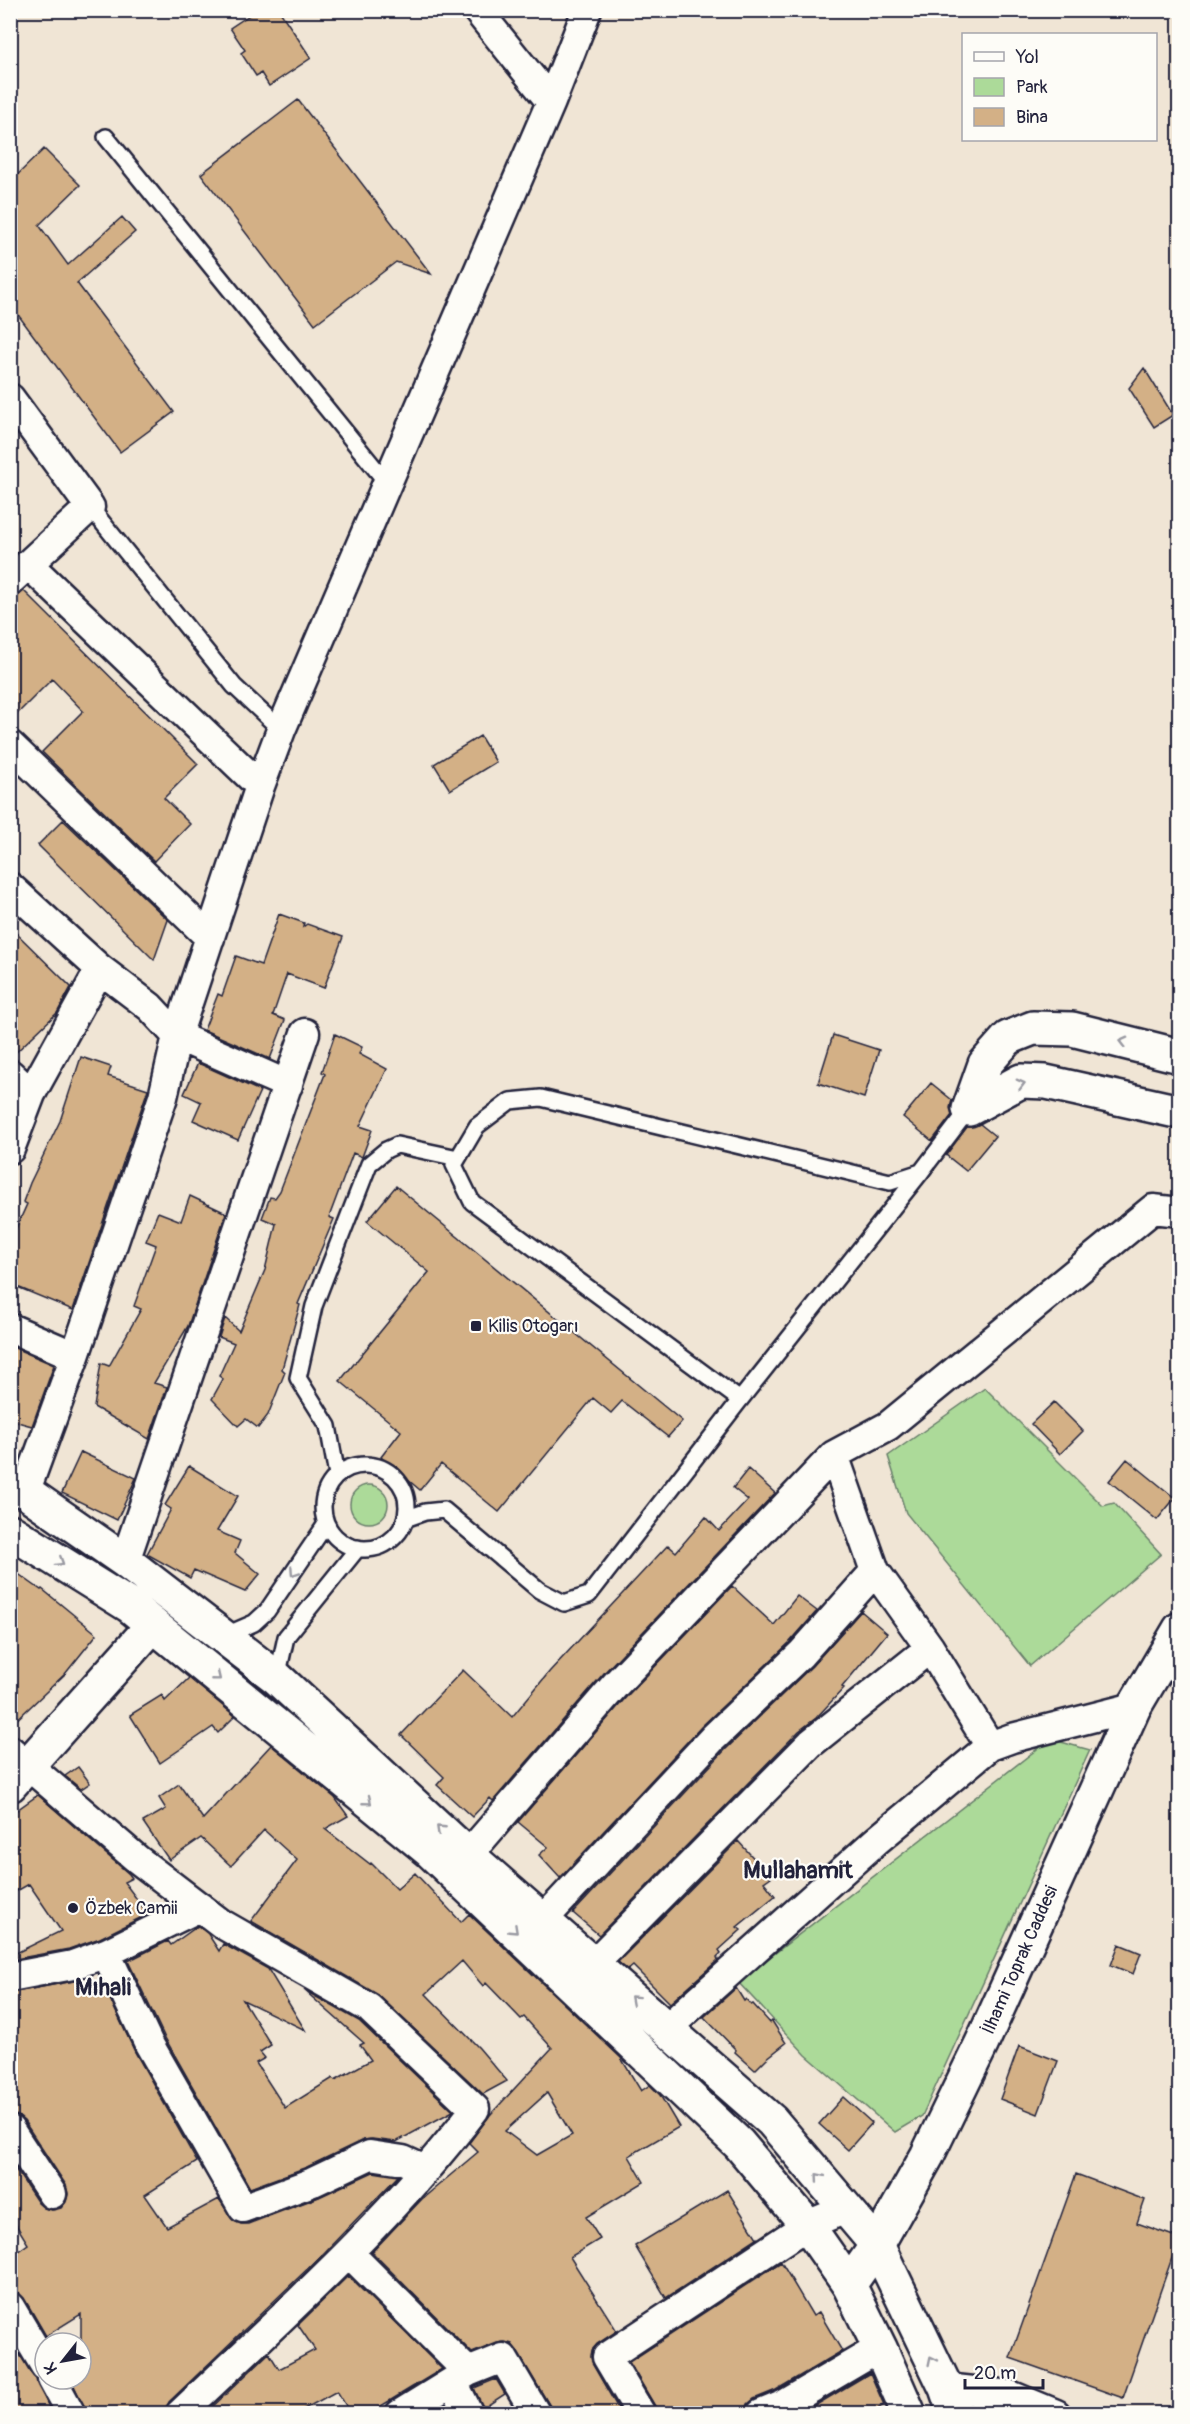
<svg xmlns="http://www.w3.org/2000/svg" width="1190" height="2424" font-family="Pangolin,sans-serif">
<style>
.green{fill:#acda99;stroke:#677e6a;stroke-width:1.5}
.building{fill:#d3b086;stroke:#22223b;stroke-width:1.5;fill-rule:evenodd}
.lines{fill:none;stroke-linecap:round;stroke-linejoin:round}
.service-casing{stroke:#22223b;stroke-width:20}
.minor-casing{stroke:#22223b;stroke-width:33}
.tertiary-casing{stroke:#22223b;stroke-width:38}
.secondary-casing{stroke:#22223b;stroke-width:38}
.service{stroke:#fdfcf7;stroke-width:15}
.minor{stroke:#fdfcf7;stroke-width:28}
.tertiary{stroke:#fdfcf7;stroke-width:33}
.secondary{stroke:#fdfcf7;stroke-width:33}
.oneway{stroke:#9a9aa2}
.poi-dot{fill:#22223b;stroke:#fdfcf7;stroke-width:2}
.labels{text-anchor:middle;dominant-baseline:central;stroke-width:4.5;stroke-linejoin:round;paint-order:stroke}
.poi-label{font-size:18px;fill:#22223b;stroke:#fdfcf7;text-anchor:start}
.street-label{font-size:18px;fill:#22223b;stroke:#fdfcf7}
.district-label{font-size:24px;font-weight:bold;fill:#22223b;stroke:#fdfcf7}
</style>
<rect width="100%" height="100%" fill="#f0e5d5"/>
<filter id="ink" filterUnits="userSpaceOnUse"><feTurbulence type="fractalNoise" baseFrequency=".0167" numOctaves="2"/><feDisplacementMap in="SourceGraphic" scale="12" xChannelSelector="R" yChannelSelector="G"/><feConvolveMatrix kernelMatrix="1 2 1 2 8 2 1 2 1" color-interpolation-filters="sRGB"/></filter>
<g filter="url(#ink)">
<path class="green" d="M 985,1388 L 1103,1506 L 1114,1503 L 1161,1554 L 1030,1666 L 906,1513 L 888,1456 Z
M350 1504a19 19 0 1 1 38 0a19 19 0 1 1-38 0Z
M 1050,1739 L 1090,1750 L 922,2116 L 895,2132 L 806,2055 L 738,1982 Z"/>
<path class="building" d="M 257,10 L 279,10 L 311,58 L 269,86 L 261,73 L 256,76 L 241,53 L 245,50 L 230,28 Z
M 298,100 L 431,274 L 396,262 L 315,324 L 201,174 Z
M 44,149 L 80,185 L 39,225 L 68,265 L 122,217 L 135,232 L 77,283 L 174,412 L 120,452 L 10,304 L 10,182 Z
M 1144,368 L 1173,415 L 1154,427 L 1129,388 Z
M 24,591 L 198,764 L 164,798 L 190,824 L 154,861 L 42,752 L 83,711 L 52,679 L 10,721 L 10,603 Z
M 480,736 L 496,762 L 450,790 L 434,764 Z
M 63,820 L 168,920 L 154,960 L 38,845 Z
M 279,914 L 304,923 L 303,927 L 307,924 L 343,937 L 324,988 L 287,974 L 273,1015 L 285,1020 L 270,1059 L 204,1030 L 218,994 L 222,996 L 236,956 L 261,965 Z
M 10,927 L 71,987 L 57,1013 L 10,1058 Z
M 335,1034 L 362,1047 L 359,1054 L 387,1069 L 360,1126 L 372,1130 L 362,1157 L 353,1153 L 329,1217 L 334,1219 L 298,1304 L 300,1305 L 282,1369 L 285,1372 L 268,1415 L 258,1428 L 246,1419 L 238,1426 L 212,1399 L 223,1379 L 219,1376 L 234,1343 L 219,1337 L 225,1318 L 239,1331 L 265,1270 L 276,1224 L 262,1218 L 270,1197 L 275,1198 L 280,1191 L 325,1074 L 322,1072 Z
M 833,1035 L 879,1050 L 864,1098 L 818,1083 Z
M 81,1057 L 111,1067 L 108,1076 L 148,1089 L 73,1310 L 10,1284 L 10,1242 L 27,1204 L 23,1202 L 30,1183 L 60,1121 Z
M 198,1063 L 260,1091 L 238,1140 L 193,1120 L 201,1102 L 184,1094 Z
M 931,1083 L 952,1100 L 950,1108 L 952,1115 L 932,1141 L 903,1117 Z
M 980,1124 L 995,1136 L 966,1171 L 946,1155 L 967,1127 Z
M 396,1186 L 682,1421 L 668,1437 L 622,1401 L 611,1413 L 593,1398 L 499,1512 L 441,1464 L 420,1490 L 381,1457 L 401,1431 L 340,1381 L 429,1272 L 367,1221 Z
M 190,1196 L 226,1213 L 188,1326 L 154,1383 L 167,1387 L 149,1439 L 94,1407 L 101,1363 L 109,1366 L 141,1309 L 134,1306 L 156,1245 L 146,1241 L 158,1212 L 181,1221 Z
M 10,1346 L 54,1365 L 32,1426 L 10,1420 Z
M 1054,1402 L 1083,1431 L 1060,1454 L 1031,1424 Z
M 81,1452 L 136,1478 L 117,1520 L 62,1493 Z
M 1127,1459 L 1175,1498 L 1157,1520 L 1109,1481 Z
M 189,1466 L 238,1496 L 217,1531 L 240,1541 L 235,1553 L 260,1574 L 245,1592 L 194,1570 L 190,1578 L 147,1554 L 171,1509 L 165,1505 Z
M 748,1469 L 775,1493 L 604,1673 L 493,1801 L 490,1798 L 472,1817 L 437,1785 L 444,1777 L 401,1735 L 463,1670 L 512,1717 L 550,1671 L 668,1545 L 676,1552 L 706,1517 L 719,1531 L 748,1500 L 733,1488 Z
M 10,1568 L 41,1590 L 42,1589 L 97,1634 L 65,1674 L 10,1726 Z
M 732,1586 L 774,1625 L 797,1596 L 817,1611 L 789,1643 L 701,1727 L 560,1878 L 539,1855 L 548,1847 L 518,1822 L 628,1695 Z
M 861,1611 L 887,1633 L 842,1687 L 844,1688 L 816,1718 L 799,1731 L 599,1935 L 573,1913 L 725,1750 L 812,1666 Z
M 189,1678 L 235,1716 L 218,1733 L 213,1727 L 160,1763 L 130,1715 L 162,1695 L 165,1701 Z
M 271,1745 L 335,1798 L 348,1816 L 325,1829 L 370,1864 L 371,1863 L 397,1889 L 415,1873 L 461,1922 L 469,1914 L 621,2058 L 641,2091 L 650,2085 L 660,2095 L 679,2127 L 629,2156 L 644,2182 L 586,2217 L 600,2239 L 570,2257 L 617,2331 L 597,2344 L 592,2350 L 591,2357 L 593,2365 L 619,2410 L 614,2414 L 552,2414 L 550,2406 L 512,2344 L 505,2342 L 497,2343 L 472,2353 L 372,2252 L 422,2199 L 478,2152 L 469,2143 L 490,2115 L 552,2048 L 524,2017 L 521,2019 L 486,1983 L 483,1986 L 462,1961 L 426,1994 L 479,2048 L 507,2081 L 483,2094 L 377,1994 L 251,1921 L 297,1860 L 264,1830 L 231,1866 L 201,1838 L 169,1860 L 143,1822 L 166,1809 L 159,1798 L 179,1784 L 203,1819 ZM 547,2093 L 572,2135 L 537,2155 L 505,2131 Z
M 78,1767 L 90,1783 L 81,1789 L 65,1776 Z
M 38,1795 L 129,1874 L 132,1878 L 124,1882 L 148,1914 L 100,1938 L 69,1949 L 10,1960 L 10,1956 L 61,1931 L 29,1884 L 10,1895 L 10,1815 Z
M 738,1841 L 771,1877 L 764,1882 L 775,1896 L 737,1927 L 741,1930 L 719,1950 L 721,1953 L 717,1957 L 718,1960 L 670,2003 L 633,1966 L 628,1970 L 618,1962 Z
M 198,1926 L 208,1934 L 219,1951 L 223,1944 L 268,1969 L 305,2030 L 243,2000 L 271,2045 L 260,2052 L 265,2058 L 256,2063 L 285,2108 L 333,2078 L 335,2080 L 371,2060 L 360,2045 L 364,2043 L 304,1990 L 359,2021 L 453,2111 L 396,2142 L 372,2139 L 363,2140 L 307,2167 L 250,2188 L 164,2036 L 128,1961 L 168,1941 L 171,1945 Z
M 1119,1944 L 1141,1953 L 1133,1974 L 1111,1965 Z
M 79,1980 L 108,1995 L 135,2052 L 197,2162 L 145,2195 L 167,2227 L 219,2199 L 234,2221 L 241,2224 L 248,2224 L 319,2197 L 373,2172 L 398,2176 L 322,2255 L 169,2402 L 164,2414 L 87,2414 L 71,2379 L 81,2379 L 81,2314 L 46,2336 L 24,2298 L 19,2293 L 10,2291 L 10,2257 L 28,2244 L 10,2215 L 10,2161 L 38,2203 L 44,2208 L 52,2210 L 61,2208 L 66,2202 L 68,2194 L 66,2185 L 24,2121 L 18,2116 L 10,2114 L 10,1993 Z
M 736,1988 L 744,2001 L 746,1999 L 751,2005 L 753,2004 L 770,2023 L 772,2021 L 786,2043 L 766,2059 L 755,2070 L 735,2052 L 736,2050 L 704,2017 Z
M 1019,2046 L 1058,2061 L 1038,2114 L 1000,2099 Z
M 843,2097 L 872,2123 L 848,2150 L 819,2124 Z
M 1076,2174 L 1145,2200 L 1137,2223 L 1179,2238 L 1123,2398 L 1010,2358 Z
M 727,2190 L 757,2238 L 666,2298 L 635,2246 Z
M 781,2262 L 813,2316 L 819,2312 L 842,2351 L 776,2390 L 754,2399 L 748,2404 L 745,2414 L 657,2414 L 655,2406 L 629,2362 Z
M 348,2276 L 442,2369 L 368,2414 L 351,2414 L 337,2391 L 295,2414 L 205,2414 L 269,2353 L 279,2369 L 315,2350 L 298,2325 Z
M 10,2340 L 36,2379 L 52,2414 L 10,2414 Z
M 870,2373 L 884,2405 L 869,2414 L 801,2414 Z
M 496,2379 L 505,2394 L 488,2405 L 494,2414 L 485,2414 L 474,2388 Z
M 446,2405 L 450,2414 L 432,2414 Z"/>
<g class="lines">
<defs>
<path id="service" d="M 106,137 L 387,483
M 90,507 L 234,686 L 281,730
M 921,1172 L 740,1400 L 472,1202 L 454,1165 L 477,1126 L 510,1101 L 541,1098 L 890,1182 L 921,1172 L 969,1109
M323 1507a42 42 0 1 1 84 0a42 42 0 1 1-84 0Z
M 337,1475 L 328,1426 L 298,1378 L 314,1306 L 369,1164 L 386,1150 L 397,1145 L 458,1158
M 405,1519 L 425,1512 L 444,1510 L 539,1590 L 564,1603 L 589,1595 L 740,1400
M 224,1636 L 254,1623 L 267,1611 L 326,1524
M 277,1678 L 286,1637 L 358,1548"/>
<path id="minor" d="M 477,10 L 551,102
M 10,398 L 90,507 L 10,581
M 28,564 L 260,786
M 10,745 L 210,938
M 10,887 L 100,969 L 150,1007 L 177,1036 L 288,1085
M 10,1074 L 31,1094
M 10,1149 L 31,1094 L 100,969
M 10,1328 L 75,1356
M 834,1455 L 875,1571 L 930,1648 L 990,1746
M 26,1490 L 75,1356 L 163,1097 L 177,1036 L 260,786 L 281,730 L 551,102 L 587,10
M 125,1561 L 305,1033
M 10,1750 L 137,1859 L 222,1924 L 369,2008 L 475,2109 C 389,2222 283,2316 180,2414
M 468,1855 L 616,1684 L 834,1455 L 888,1426 L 1153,1209 L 1180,1212
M 543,1920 L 713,1738 L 801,1654 L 875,1571
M 106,1953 L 149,2044 L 243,2208 L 313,2182 L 370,2155 L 403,2160 L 425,2170
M 594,1963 L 811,1743 L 930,1648
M 10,1977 L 73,1965 L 106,1953 L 200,1907
M 667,2028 L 876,1841 L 990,1746 L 1012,1738 L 1134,1707
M 10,2130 L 52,2194
M 349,2253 L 468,2372
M 10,2307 L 45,2366
M 52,2379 L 71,2414
M 453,2382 L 469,2414
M 946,2388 L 1010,2395 L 1056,2414
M 400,2414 L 468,2372 L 503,2358 L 536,2414
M 641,2414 L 607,2357 L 807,2225 L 846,2209
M 761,2414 L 783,2405 L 880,2348"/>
<path id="tertiary" d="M 969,1109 L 985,1064 L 1008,1038 L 1033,1028 L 1072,1029 L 1180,1056
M 969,1109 L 1021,1081 L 1046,1082 L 1180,1112
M 10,1785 L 153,1625
M 849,2285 L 877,2245 L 927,2156 L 982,2043 L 1134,1707 L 1180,1629"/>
<path id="secondary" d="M 10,1481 L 125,1561 L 277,1678 L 468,1855 L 772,2121 L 877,2245 L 946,2388 L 955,2414
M 10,1531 L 130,1606 L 430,1851 L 739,2144 L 807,2225 L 849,2285 L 880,2348 L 909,2414"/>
</defs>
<use href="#service" class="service-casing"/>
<use href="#minor" class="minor-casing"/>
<use href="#tertiary" class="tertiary-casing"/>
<use href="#secondary" class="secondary-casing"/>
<use href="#service" class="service"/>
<use href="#minor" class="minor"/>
<use href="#tertiary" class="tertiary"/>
<use href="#secondary" class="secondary"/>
</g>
<defs><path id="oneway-chevron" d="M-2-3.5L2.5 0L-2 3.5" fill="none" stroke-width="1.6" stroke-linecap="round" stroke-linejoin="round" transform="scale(1.5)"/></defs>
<g class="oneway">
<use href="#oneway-chevron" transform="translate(1123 1042) rotate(-166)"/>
<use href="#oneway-chevron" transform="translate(1021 1084) rotate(-15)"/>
<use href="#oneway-chevron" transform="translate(60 1562) rotate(32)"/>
<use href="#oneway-chevron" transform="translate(294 1572) rotate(124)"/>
<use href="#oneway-chevron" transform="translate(217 1677) rotate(39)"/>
<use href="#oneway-chevron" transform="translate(368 1801) rotate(39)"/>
<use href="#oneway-chevron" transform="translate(440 1829) rotate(-137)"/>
<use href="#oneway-chevron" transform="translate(514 1930) rotate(43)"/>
<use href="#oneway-chevron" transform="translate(634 1999) rotate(-138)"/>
<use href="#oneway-chevron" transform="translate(819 2177) rotate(-130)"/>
<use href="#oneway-chevron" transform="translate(932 2360) rotate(-116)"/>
</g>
</g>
<g class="poi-dot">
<rect x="470" y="1320" width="12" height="12" rx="3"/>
<circle cx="73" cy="1908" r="6"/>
</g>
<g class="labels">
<g class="poi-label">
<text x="488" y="1326">Kilis Otogarı</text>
<text x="85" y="1908">Özbek Camii</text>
</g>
<g class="street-label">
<text transform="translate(1020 1960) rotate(-66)">İlhami Toprak Caddesi</text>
</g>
<g class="district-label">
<text x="798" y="1870">Mullahamit</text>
<text x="103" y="1987">Mıhali</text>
</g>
</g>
<rect width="1190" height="2424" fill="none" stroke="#fdfcf7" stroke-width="36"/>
<rect x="18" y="18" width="1154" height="2388" fill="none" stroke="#22223b" stroke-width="2" filter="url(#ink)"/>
<rect x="962" y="33" width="195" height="108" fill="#fdfcf7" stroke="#a5a5ac" stroke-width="1.5"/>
<rect x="974" y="52" width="30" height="9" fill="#fdfcf7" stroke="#a5a5ac" stroke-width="1.5"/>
<text x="1016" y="63" font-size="18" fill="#22223b">Yol</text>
<rect x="974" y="78" width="30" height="18" fill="#acda99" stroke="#a5a5ac" stroke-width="1.5"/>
<text x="1016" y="93" font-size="18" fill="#22223b">Park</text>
<rect x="974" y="108" width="30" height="18" fill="#d3b086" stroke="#a5a5ac" stroke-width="1.5"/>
<text x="1016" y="123" font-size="18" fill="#22223b">Bina</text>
<g transform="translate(63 2361) rotate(239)"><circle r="28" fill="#fdfcf7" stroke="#a5a5ac" stroke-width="1.5"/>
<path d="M0-4.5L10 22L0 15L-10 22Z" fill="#22223b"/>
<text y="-9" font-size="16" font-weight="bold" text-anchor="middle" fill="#22223b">K</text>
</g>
<path d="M965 2379v9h78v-9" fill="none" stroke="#22223b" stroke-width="3"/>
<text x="974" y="2379" font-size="18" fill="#22223b" stroke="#fdfcf7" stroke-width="4.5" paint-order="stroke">20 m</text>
</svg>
